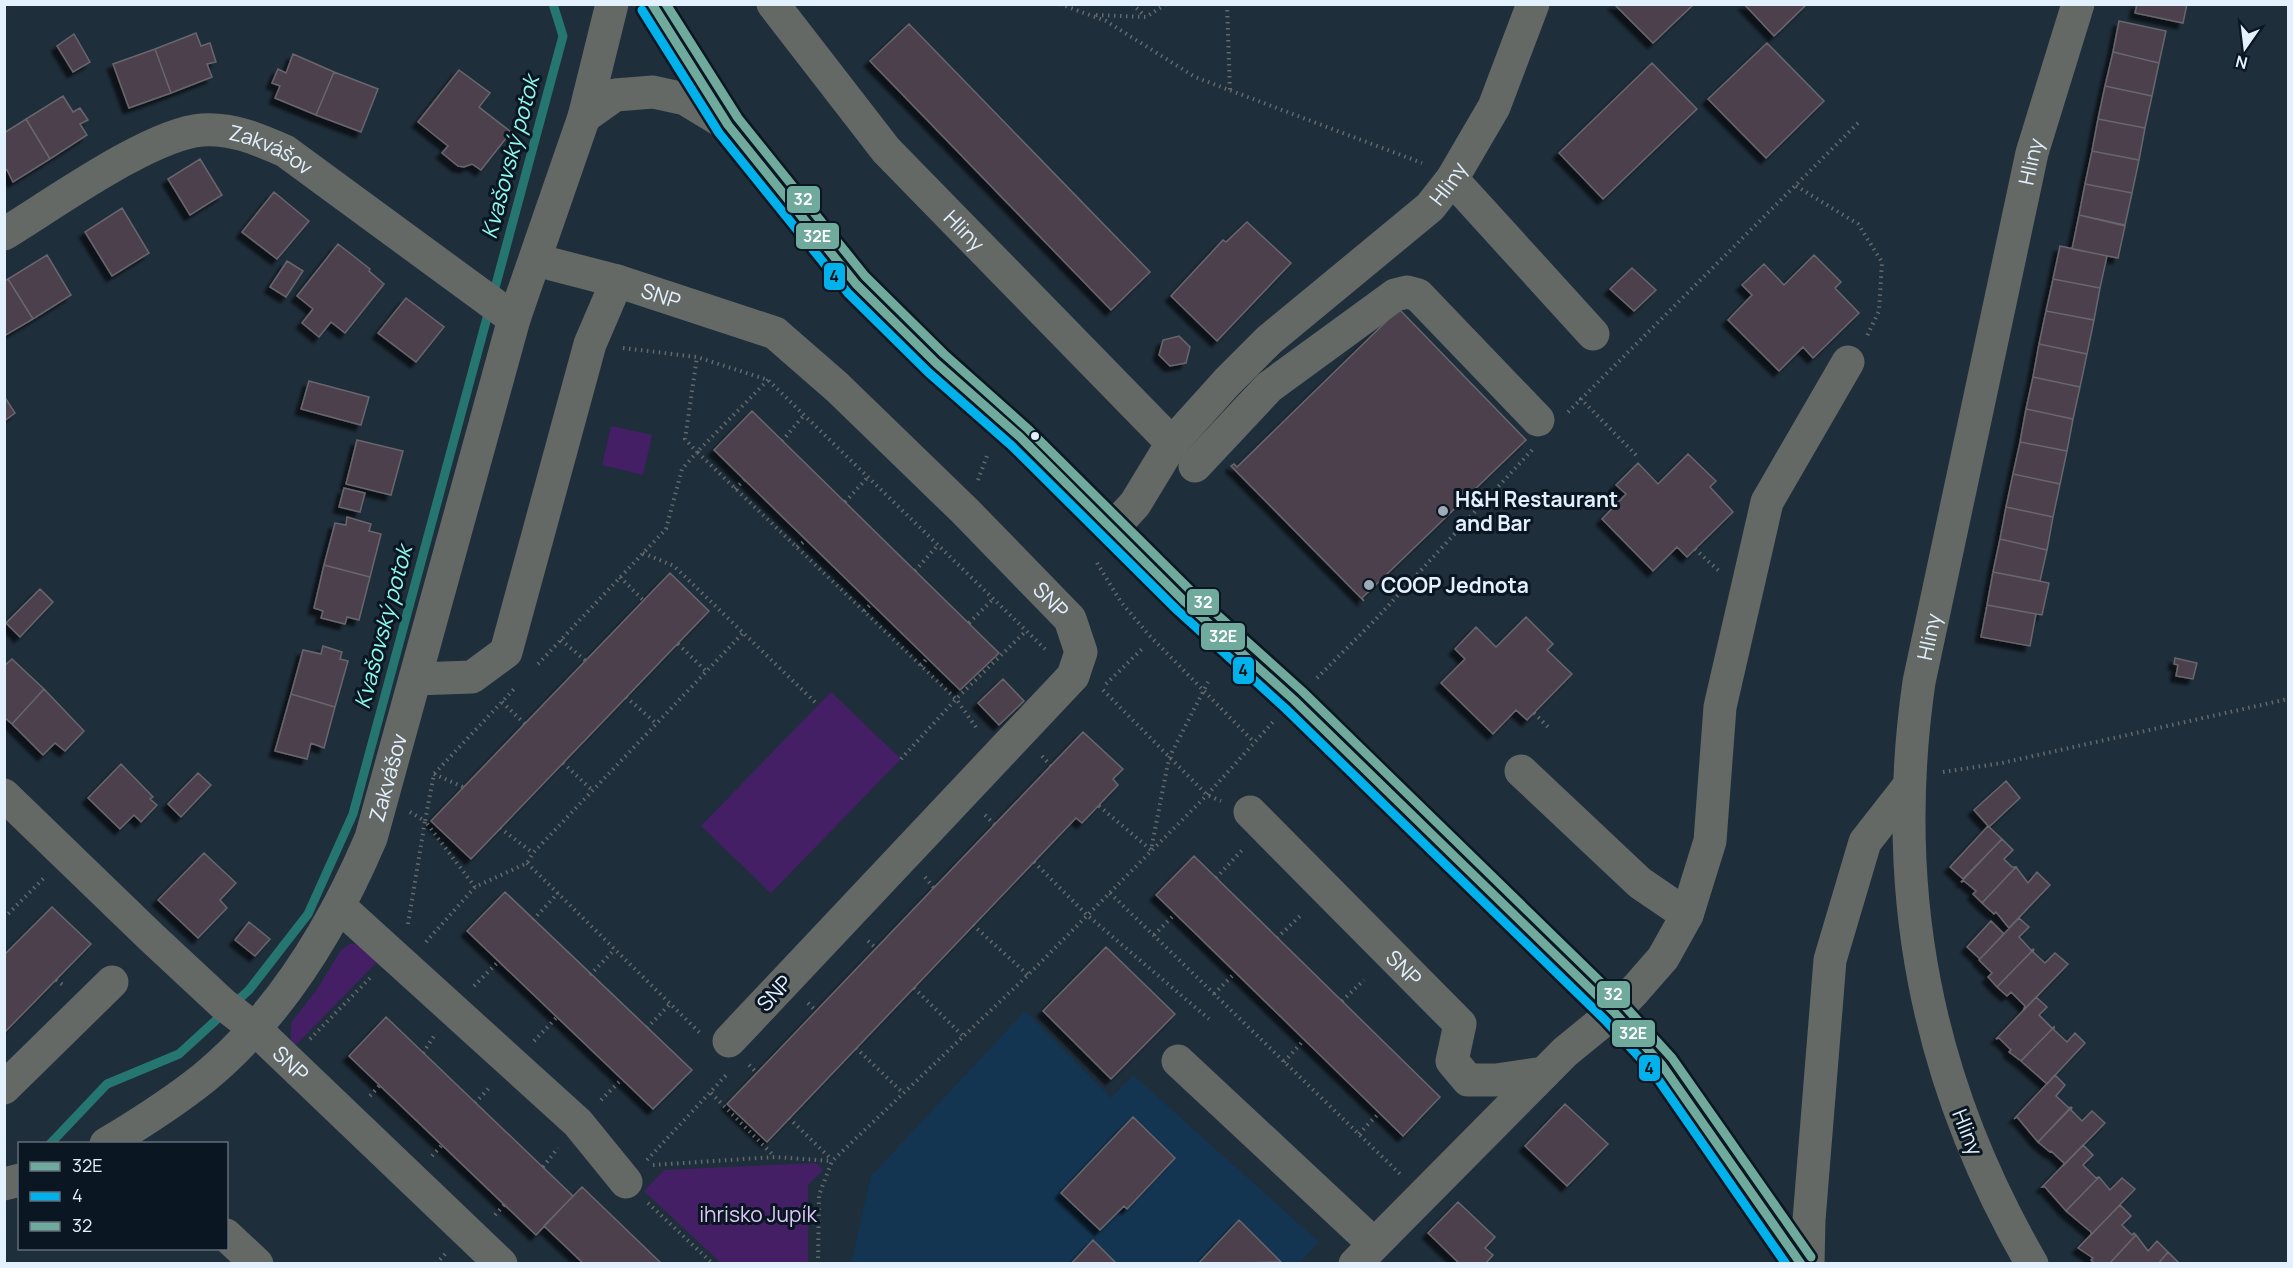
<svg xmlns="http://www.w3.org/2000/svg" width="2293" height="1268" font-family="Manrope,sans-serif">
<style>
.built{fill:#143551}
.green{fill:#451f66}
.lines{fill:none;stroke-linecap:round;stroke-linejoin:round}
.stream{stroke:#257671;stroke-width:9}
.building{fill:#4c404c;stroke:#68666d;stroke-width:1.5;filter:url(#shadow)}
.path{stroke:#636a6d;stroke-width:4;stroke-dasharray:1.5 4.5;stroke-linecap:butt}
.minor{stroke:#646966;stroke-width:33}
.major{stroke:#616a69;stroke-width:33}
.bus-1-casing{stroke:#0a1621;stroke-width:14}
.bus-2-casing{stroke:#0a1621;stroke-width:14}
.bus-3-casing{stroke:#0a1621;stroke-width:14}
.bus-1{stroke:#6faa9d;stroke-width:9}
.bus-2{stroke:#00b1eb;stroke-width:9}
.bus-3{stroke:#6faa9d;stroke-width:9}
.bus-dot{fill:#e3f0fd;stroke:#0a1621;stroke-width:2}
.poi-dot{fill:#9eacb9;stroke:#0a1621;stroke-width:2}
.labels{text-anchor:middle;dominant-baseline:central;stroke-width:6;stroke-linejoin:round;paint-order:stroke}
.street-label{font-size:21px;fill:#e3f0fd;stroke:#0a1621}
.poi-label{font-size:21px;font-weight:bold;fill:#e3f0fd;stroke:#0a1621;text-anchor:start}
.park-label{font-size:21px;fill:#dfc9f7;stroke:#0a1621}
.water-label{font-size:22px;font-style:italic;fill:#90f9ee;stroke:#0a1621}
.line-badge{stroke:#0a1621;stroke-width:2}
.badge-label{font-size:16px;text-anchor:middle;font-weight:bold;fill:#fff}
.pale-badge-label{font-size:16px;text-anchor:middle;font-weight:bold;fill:#111}
</style>
<defs>
<filter id="shadow"><feDropShadow dx="-5.5" dy="5.5" stdDeviation="1.5" flood-color="#0009"/></filter>
</defs>
<rect width="100%" height="100%" fill="#1f2e3b"/>
<path class="built" d="M 1025,1011 L 1111,1098 L 1133,1075 L 1319,1242 L 1298,1264 L 851,1264 L 871,1176 Z"/>
<path class="green" d="M 611,426 L 652,435 L 643,475 L 602,465 Z
M 831,692 L 901,759 L 771,893 L 701,826 Z
M 350,944 L 356,944 L 378,961 L 296,1045 L 291,1040 L 291,1023 L 318,988 L 341,950 Z
M 816,1163 L 823,1170 L 808,1185 L 808,1263 L 721,1263 L 644,1191 L 664,1170 Z"/>
<g class="lines">
<path class="stream" d="M 50,1144 L 107,1084 L 179,1054 L 249,990 L 308,914 L 353,814 L 563,36 L 553,4"/>
</g>
<path class="building" d="M 1614,4 L 1694,4 L 1653,43 Z
M 1744,4 L 1807,4 L 1774,36 Z
M 2137,4 L 2187,4 L 2183,23 L 2135,13 Z
M 2119,21 L 2166,31 L 2159,63 L 2113,52 Z
M 909,24 L 1150,272 L 1111,310 L 870,61 Z
M 196,33 L 201,46 L 210,43 L 216,62 L 207,64 L 212,77 L 171,93 L 155,49 Z
M 74,34 L 90,62 L 73,72 L 57,46 Z
M 1767,43 L 1824,101 L 1766,158 L 1708,99 Z
M 155,49 L 171,93 L 129,108 L 113,64 Z
M 2113,52 L 2159,63 L 2152,96 L 2105,86 Z
M 293,54 L 334,72 L 316,115 L 275,98 L 280,86 L 272,83 L 278,69 L 286,73 Z
M 1652,63 L 1697,109 L 1603,199 L 1559,153 Z
M 459,70 L 490,93 L 479,107 L 511,132 L 481,170 L 472,164 L 464,167 L 458,166 L 442,153 L 448,146 L 418,122 Z
M 334,72 L 378,89 L 361,132 L 316,115 Z
M 2105,86 L 2152,96 L 2145,128 L 2098,119 Z
M 63,96 L 73,112 L 80,108 L 88,120 L 80,124 L 87,135 L 50,159 L 26,119 Z
M 26,119 L 50,159 L 13,182 L 7,170 L 4,171 L 4,133 Z
M 2098,119 L 2145,128 L 2139,160 L 2092,151 Z
M 2092,151 L 2139,160 L 2132,193 L 2085,184 Z
M 200,159 L 222,195 L 190,215 L 168,179 Z
M 2085,184 L 2132,193 L 2125,225 L 2079,215 Z
M 274,192 L 309,221 L 277,259 L 242,232 Z
M 122,208 L 149,253 L 112,276 L 85,232 Z
M 2079,215 L 2125,226 L 2118,258 L 2072,249 Z
M 1247,222 L 1291,263 L 1217,341 L 1171,296 L 1223,240 L 1226,242 Z
M 338,244 L 370,269 L 369,271 L 384,284 L 345,333 L 331,322 L 319,337 L 302,323 L 313,309 L 297,296 Z
M 2060,246 L 2107,256 L 2100,288 L 2053,279 Z
M 47,255 L 71,295 L 33,319 L 8,279 Z
M 1814,255 L 1841,282 L 1835,288 L 1859,313 L 1813,358 L 1803,347 L 1779,371 L 1728,320 L 1752,295 L 1742,285 L 1764,264 L 1784,285 Z
M 287,261 L 303,271 L 286,297 L 270,287 Z
M 1632,268 L 1656,290 L 1634,311 L 1610,289 Z
M 8,279 L 33,319 L 4,336 L 4,281 Z
M 2053,279 L 2100,288 L 2094,320 L 2046,311 Z
M 406,298 L 444,327 L 416,362 L 378,333 Z
M 1399,309 L 1526,440 L 1362,598 L 1364,601 L 1231,466 L 1234,464 L 1237,467 Z
M 2046,311 L 2094,320 L 2087,354 L 2039,344 Z
M 1179,336 L 1190,347 L 1186,363 L 1170,366 L 1159,355 L 1163,340 Z
M 2039,344 L 2087,354 L 2080,387 L 2033,377 Z
M 2033,377 L 2080,387 L 2073,419 L 2026,409 Z
M 309,381 L 369,397 L 361,425 L 301,409 Z
M 4,396 L 15,413 L 4,421 Z
M 2026,409 L 2073,419 L 2067,451 L 2020,442 Z
M 752,411 L 999,653 L 960,690 L 714,450 Z
M 357,440 L 403,451 L 391,495 L 346,484 Z
M 2020,442 L 2067,451 L 2060,484 L 2013,474 Z
M 1688,454 L 1716,481 L 1710,487 L 1733,512 L 1687,557 L 1677,547 L 1653,571 L 1602,519 L 1626,494 L 1616,485 L 1638,463 L 1658,484 Z
M 2013,474 L 2060,484 L 2053,517 L 2006,507 Z
M 344,488 L 365,493 L 360,512 L 339,507 Z
M 2006,507 L 2053,517 L 2047,550 L 2000,539 Z
M 347,517 L 371,524 L 369,531 L 381,534 L 370,577 L 324,565 L 335,523 L 346,525 Z
M 2000,539 L 2047,550 L 2040,581 L 1993,572 Z
M 324,565 L 370,577 L 359,620 L 347,617 L 345,624 L 321,618 L 323,611 L 314,608 Z
M 1993,572 L 2049,583 L 2042,615 L 1987,605 Z
M 670,573 L 709,611 L 471,859 L 431,821 Z
M 40,589 L 53,602 L 20,637 L 6,623 Z
M 1987,605 L 2036,614 L 2030,646 L 1981,637 Z
M 1526,617 L 1553,644 L 1547,650 L 1572,674 L 1527,720 L 1516,710 L 1493,734 L 1441,683 L 1465,659 L 1455,649 L 1476,627 L 1496,647 Z
M 323,646 L 342,652 L 340,659 L 348,661 L 335,707 L 291,694 L 303,650 L 321,654 Z
M 2175,658 L 2197,663 L 2193,679 L 2176,676 L 2178,665 L 2174,664 Z
M 12,659 L 44,689 L 12,724 L 4,717 L 4,666 Z
M 1003,679 L 1024,701 L 999,725 L 978,703 Z
M 44,689 L 84,731 L 65,751 L 55,743 L 43,755 L 12,724 Z
M 291,694 L 335,707 L 324,748 L 311,743 L 307,759 L 275,751 Z
M 1083,732 L 1123,769 L 1113,779 L 1118,785 L 1082,823 L 1076,818 L 767,1142 L 727,1104 Z
M 121,764 L 153,797 L 150,799 L 157,805 L 141,822 L 134,815 L 120,829 L 88,798 Z
M 198,773 L 211,785 L 181,817 L 168,804 Z
M 2006,781 L 2020,798 L 1989,827 L 1974,810 Z
M 1988,826 L 2002,839 L 1963,879 L 1950,867 Z
M 2002,839 L 2013,850 L 2004,859 L 2012,867 L 2016,867 L 1982,903 L 1973,894 L 1976,891 L 1964,881 L 1961,882 Z
M 204,853 L 236,883 L 220,900 L 227,908 L 198,938 L 158,900 Z
M 1194,856 L 1440,1097 L 1403,1136 L 1156,895 Z
M 2016,867 L 2028,883 L 2037,872 L 2050,885 L 2009,928 L 1996,912 L 1994,914 L 1982,903 Z
M 505,892 L 692,1070 L 653,1109 L 467,931 Z
M 52,907 L 91,944 L 4,1033 L 4,955 Z
M 2019,918 L 2029,927 L 2019,937 L 2031,950 L 2034,949 L 1997,987 L 1988,977 L 1992,973 L 1979,960 Z
M 1991,921 L 2004,934 L 1980,959 L 1967,947 Z
M 249,922 L 270,939 L 255,956 L 235,940 Z
M 1106,947 L 1175,1014 L 1111,1079 L 1043,1011 Z
M 2034,949 L 2033,952 L 2045,963 L 2055,953 L 2068,964 L 2023,1011 L 2025,1006 L 2011,992 L 2007,996 L 1997,987 Z
M 2036,997 L 2047,1007 L 2039,1015 L 2052,1028 L 2054,1027 L 2021,1061 L 2009,1052 L 2011,1050 L 1999,1038 L 1996,1039 Z
M 386,1017 L 573,1196 L 536,1235 L 349,1056 Z
M 2054,1027 L 2054,1030 L 2067,1042 L 2075,1033 L 2085,1043 L 2047,1084 L 2021,1061 Z
M 2055,1075 L 2065,1085 L 2056,1096 L 2069,1108 L 2071,1107 L 2038,1142 L 2017,1117 L 2014,1119 Z
M 1565,1104 L 1608,1144 L 1567,1186 L 1525,1146 Z
M 2072,1107 L 2071,1110 L 2082,1121 L 2092,1111 L 2105,1123 L 2063,1166 L 2064,1163 L 2051,1151 L 2050,1152 L 2038,1142 Z
M 1133,1117 L 1175,1158 L 1127,1209 L 1124,1206 L 1100,1230 L 1061,1193 Z
M 2083,1145 L 2093,1155 L 2083,1165 L 2096,1178 L 2099,1177 L 2066,1211 L 2045,1187 L 2042,1187 Z
M 2099,1177 L 2110,1190 L 2122,1178 L 2135,1189 L 2091,1235 L 2091,1232 L 2066,1211 Z
M 582,1187 L 662,1264 L 584,1264 L 544,1226 Z
M 1458,1202 L 1495,1237 L 1485,1248 L 1493,1255 L 1485,1264 L 1460,1264 L 1428,1233 Z
M 2120,1205 L 2131,1216 L 2122,1225 L 2132,1235 L 2134,1233 L 2136,1235 L 2109,1264 L 2095,1264 L 2091,1260 L 2093,1258 L 2078,1248 Z
M 1239,1220 L 1281,1262 L 1198,1264 Z
M 2136,1235 L 2148,1251 L 2157,1241 L 2168,1252 L 2158,1264 L 2109,1264 Z
M 1093,1240 L 1117,1264 L 1071,1264 Z
M 2168,1252 L 2180,1264 L 2158,1264 Z"/>
<g class="lines">
<path class="path" d="M 1060,4 L 1106,21 L 1195,77 L 1422,163
M 1132,4 L 1145,16
M 1227,4 L 1230,92
M 1096,15 L 1146,17 L 1166,4
M 1796,186 L 1858,224 L 1882,262 L 1879,311 L 1866,338
M 623,348 L 697,357 L 768,380 L 1045,649
M 768,380 L 697,452 L 956,699 L 978,730
M 1568,412 L 1581,399
M 782,441 L 804,415
M 1636,455 L 1581,399 L 1859,122
M 978,480 L 988,453
M 735,489 L 744,480
M 845,502 L 868,477
M 797,547 L 806,540
M 1695,549 L 1719,571
M 643,553 L 674,566 L 818,705
M 1097,563 L 1121,602 L 1148,634 L 1254,742
M 915,571 L 938,545
M 620,577 L 644,601
M 864,611 L 871,604
M 969,623 L 993,599
M 561,640 L 586,661
M 678,644 L 707,672
M 538,664 L 666,529 L 682,469 L 697,452 L 685,439 L 697,357
M 921,666 L 927,658
M 1317,678 L 1375,620 L 1532,450
M 1106,684 L 1142,649
M 1103,690 L 1207,795 L 1221,801
M 626,697 L 657,724
M 502,702 L 525,724
M 1534,713 L 1549,728
M 1042,756 L 1051,766
M 901,759 L 956,699 L 1026,631
M 563,763 L 593,791
M 1943,772 L 2002,763 L 2288,699
M 434,774 L 463,787
M 1099,806 L 1151,850 L 1169,758 L 1208,682
M 410,812 L 425,821 L 434,774 L 514,689
M 985,815 L 995,825
M 500,828 L 533,853
M 1034,862 L 1087,915 L 1209,1019
M 527,863 L 700,1033
M 925,877 L 934,888
M 1216,878 L 1243,849
M 1110,893 L 1400,1174
M 4,918 L 45,877
M 533,920 L 558,893
M 408,924 L 425,821 L 475,887
M 973,925 L 1028,975
M 1154,935 L 1175,914
M 1277,938 L 1300,916
M 868,941 L 876,948
M 426,942 L 475,887 L 527,863 L 533,853 L 743,633
M 590,975 L 615,949
M 56,980 L 63,985
M 474,986 L 498,962
M 914,988 L 962,1035
M 1214,994 L 1235,973
M 1342,1001 L 1364,980
M 808,1003 L 816,1011
M 647,1028 L 670,1004
M 310,1039 L 370,978
M 534,1041 L 557,1017
M 856,1048 L 902,1092
M 423,1053 L 434,1036
M 1284,1062 L 1304,1040
M 749,1065 L 757,1073
M 711,1093 L 774,1156
M 370,1096 L 379,1086
M 601,1100 L 622,1079
M 475,1103 L 491,1086
M 789,1118 L 832,1160
M 1359,1134 L 1379,1113
M 432,1156 L 442,1145
M 647,1160 L 728,1073
M 653,1165 L 775,1157 L 832,1161
M 543,1167 L 558,1148
M 648,1203 L 713,1264
M 495,1215 L 504,1205
M 436,1264 L 445,1254
M 574,1264 L 578,1259
M 818,1264 L 819,1195 L 832,1161 L 1028,975 L 1207,795 L 1273,722"/>
<g class="minor">
<path id="s1" d="M 773,4 L 886,150 L 1172,443 L 1135,504 L 1111,530"/>
<path d="M 584,117 L 615,95 L 653,92 L 685,99 L 728,125"/>
<path d="M 1452,179 L 1593,334"/>
<path id="s2" d="M 4,234 C 52,205 150,134 202,130 C 232,128 258,139 285,151 L 514,319"/>
<path id="s3" d="M 536,260 L 617,281 L 775,333 L 837,387 L 965,511 L 1070,619 L 1081,652 L 1073,676 L 729,1041"/>
<path id="s4" d="M 1172,443 L 1227,382 L 1269,340 L 1430,207 L 1452,179 L 1494,107 L 1533,4"/>
<path d="M 1195,466 L 1269,387 L 1395,295 L 1407,292 L 1418,295 L 1538,420"/>
<path d="M 415,679 L 472,677 L 506,652 L 590,344 L 617,281"/>
<path d="M 1521,771 L 1640,883 L 1687,915"/>
<path id="s5" d="M 4,795 L 150,936 L 223,1004 L 254,1028 L 501,1264"/>
<path id="s6" d="M 1250,812 L 1460,1024 L 1452,1061 L 1468,1080 L 1496,1080 L 1544,1073"/>
<path d="M 340,907 L 578,1123 L 626,1182"/>
<path d="M 1178,1061 L 1374,1244"/>
<path d="M 4,1088 L 112,982"/>
<path id="s7" d="M 106,1144 C 141,1123 174,1102 205,1077 C 281,1014 333,927 371,838 L 514,319 L 584,117 L 612,4"/>
<path d="M 4,1184 L 20,1180"/>
<path d="M 226,1235 L 257,1264"/>
<path d="M 1355,1264 L 1565,1052 L 1614,1012 L 1635,990 L 1663,958 L 1687,915 L 1710,841 L 1720,707 L 1767,502 L 1848,362"/>
<path d="M 1808,1264 L 1809,1220 L 1830,960 L 1865,842 L 1908,787"/>
<path id="s8" d="M 2032,1264 C 1926,1081 1889,890 1919,682 L 2032,153 L 2078,4"/>
</g>
<path class="major" d="M 652,4 L 728,125 L 856,284 L 936,363 L 1020,437 L 1185,602 L 1294,700 L 1614,1012 L 1662,1065 L 1801,1264"/>
<defs>
<path id="bus-1" d="M 652,4 L 728,125 L 856,284 L 936,363 L 1020,437 L 1185,602 L 1294,700 L 1614,1012 L 1662,1065 L 1801,1264"/>
<path id="bus-2" d="M 642,10 L 719,133 L 848,293 L 928,372 L 1012,446 L 1177,610 L 1286,709 L 1605,1020 L 1653,1072 L 1786,1264"/>
<path id="bus-3" d="M 666,4 L 738,118 L 865,276 L 944,354 L 1028,429 L 1193,593 L 1302,691 L 1622,1003 L 1672,1058 L 1811,1257"/>
</defs>
<use href="#bus-1" class="bus-1-casing"/>
<use href="#bus-2" class="bus-2-casing"/>
<use href="#bus-3" class="bus-3-casing"/>
<use href="#bus-1" class="bus-1"/>
<use href="#bus-2" class="bus-2"/>
<use href="#bus-3" class="bus-3"/>
</g>
<circle class="bus-dot" cx="1035" cy="436" r="5"/>
<g class="poi-dot">
<circle cx="1443" cy="511" r="6"/>
<circle cx="1369" cy="585" r="6"/>
</g>
<g class="labels">
<g class="street-label">
<text stroke="none"><textPath href="#s2" startOffset="298">Zakvášov</textPath></text>
<text stroke="none"><textPath href="#s8" startOffset="1137">Hliny</textPath></text>
<text stroke="none"><textPath href="#s4" startOffset="380">Hliny</textPath></text>
<text stroke="none"><textPath href="#s1" startOffset="297">Hliny</textPath></text>
<text stroke="none"><textPath href="#s3" startOffset="130">SNP</textPath></text>
<text stroke="none"><textPath href="#s3" startOffset="634">SNP</textPath></text>
<text stroke="none"><textPath href="#s8" startOffset="651">Hliny</textPath></text>
<text stroke="none"><textPath href="#s7" startOffset="476">Zakvášov</textPath></text>
<text stroke="none"><textPath href="#s6" startOffset="219">SNP</textPath></text>
<text transform="translate(774 993) rotate(-47)">SNP</text>
<text stroke="none"><textPath href="#s5" startOffset="393">SNP</textPath></text>
<text transform="translate(1968 1132) rotate(68)">Hliny</text>
</g>
<g class="poi-label">
<text x="1455" y="499">H&amp;H Restaurant<tspan x="1455" dy="24">and Bar</tspan></text>
<text x="1381" y="585">COOP Jednota</text>
</g>
<g class="park-label">
<text x="758" y="1214">ihrisko Jupík</text>
</g>
<g class="water-label">
<text transform="translate(510 157) rotate(-75)">Kvašovský potok</text>
<text transform="translate(383 627) rotate(-75)">Kvašovský potok</text>
</g>
</g>
<g class="line-badge">
<rect x="786" y="185" width="35" height="29" rx="6" fill="#6faa9d"/>
<rect x="795" y="222" width="45" height="28" rx="6" fill="#6faa9d"/>
<rect x="823" y="262" width="23" height="29" rx="6" fill="#00b1eb"/>
<rect x="1186" y="588" width="34" height="28" rx="6" fill="#6faa9d"/>
<rect x="1200" y="622" width="46" height="29" rx="6" fill="#6faa9d"/>
<rect x="1232" y="656" width="23" height="29" rx="6" fill="#00b1eb"/>
<rect x="1596" y="980" width="35" height="29" rx="6" fill="#6faa9d"/>
<rect x="1611" y="1019" width="45" height="29" rx="6" fill="#6faa9d"/>
<rect x="1638" y="1054" width="23" height="28" rx="6" fill="#00b1eb"/>
</g>
<g class="badge-label">
<text x="803" y="205">32</text>
<text x="817" y="242">32E</text>
<text x="1203" y="608">32</text>
<text x="1223" y="642">32E</text>
<text x="1613" y="1000">32</text>
<text x="1633" y="1039">32E</text>
</g>
<g class="pale-badge-label">
<text x="834" y="282">4</text>
<text x="1243" y="676">4</text>
<text x="1649" y="1074">4</text>
</g>
<rect width="2293" height="1268" fill="none" stroke="#e3f0fd" stroke-width="12"/>
<rect x="18" y="1142" width="210" height="108" fill="#0a1621" stroke="#616d79" stroke-width="1.5"/>
<rect x="30" y="1162" width="30" height="9" fill="#6faa9d" stroke="#616d79" stroke-width="1.5"/>
<text x="72" y="1172" font-size="18" fill="#e3f0fd">32E</text>
<rect x="30" y="1192" width="30" height="9" fill="#00b1eb" stroke="#616d79" stroke-width="1.5"/>
<text x="72" y="1202" font-size="18" fill="#e3f0fd">4</text>
<rect x="30" y="1222" width="30" height="9" fill="#6faa9d" stroke="#616d79" stroke-width="1.5"/>
<text x="72" y="1232" font-size="18" fill="#e3f0fd">32</text>
<g transform="translate(2245 48) rotate(194)" stroke="#0a1621" stroke-width="4.5" paint-order="stroke">
<path d="M0-4.5L10 22L0 15L-10 22Z" fill="#e3f0fd"/>
<text y="-9" font-size="16" font-weight="bold" text-anchor="middle" fill="#e3f0fd">N</text>
</g>
</svg>
